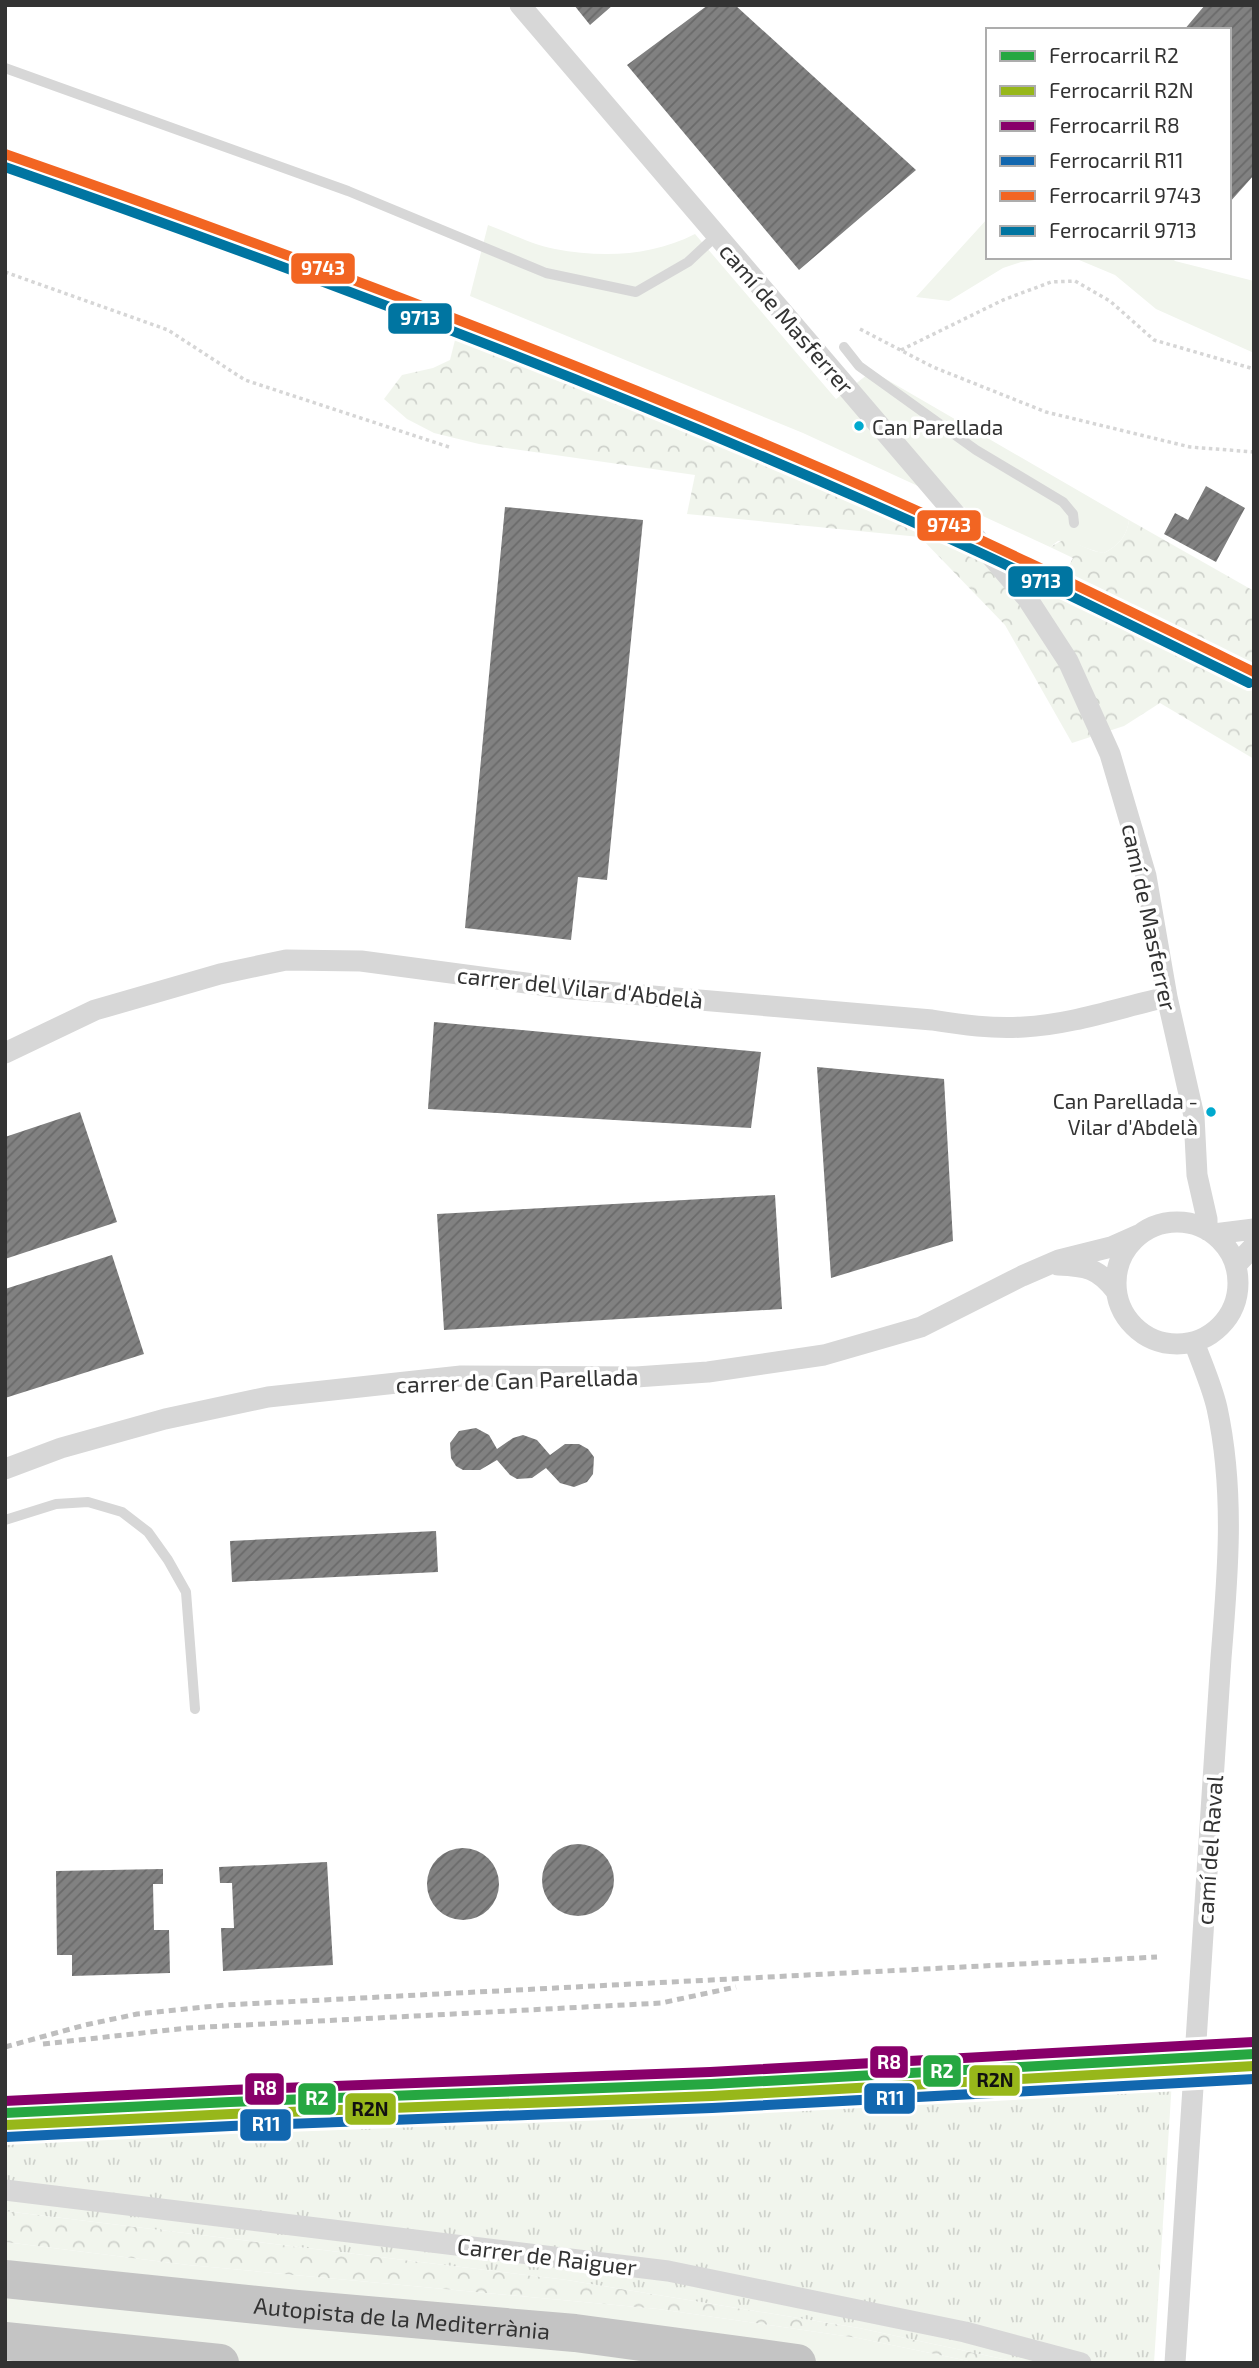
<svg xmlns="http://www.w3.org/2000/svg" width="1259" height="2368" font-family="'Exo 2',sans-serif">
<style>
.grass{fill:#f1f5ed}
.forest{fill:url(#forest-crowns)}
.park{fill:url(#park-tufts)}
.building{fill:url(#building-hatch)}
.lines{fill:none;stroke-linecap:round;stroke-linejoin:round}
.path{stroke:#d6d6d6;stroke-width:3.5;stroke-dasharray:3.5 3.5;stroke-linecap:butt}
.service{stroke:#d7d7d7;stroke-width:10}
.minor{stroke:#d7d7d7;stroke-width:21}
.motorway{stroke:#c4c4c4;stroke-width:38}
.rail{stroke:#bebebe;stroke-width:5;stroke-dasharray:7 5;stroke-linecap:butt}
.rail-1-casing{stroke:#fff;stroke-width:16}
.rail-2-casing{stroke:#fff;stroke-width:16}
.rail-3-casing{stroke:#fff;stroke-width:16}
.rail-4-casing{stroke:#fff;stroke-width:16}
.rail-5-casing{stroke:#fff;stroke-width:16}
.rail-6-casing{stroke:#fff;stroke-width:16}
.rail-1{stroke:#26a741;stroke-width:10}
.rail-2{stroke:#97b71a;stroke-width:10}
.rail-3{stroke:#88006a;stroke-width:10}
.rail-4{stroke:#1267af;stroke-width:10}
.rail-5{stroke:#f26522;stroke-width:10}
.rail-6{stroke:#0075a1;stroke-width:10}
.bus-dot{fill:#00a9ce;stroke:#fff;stroke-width:2.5}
.labels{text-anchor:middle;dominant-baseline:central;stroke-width:7;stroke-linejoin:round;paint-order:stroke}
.bus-label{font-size:21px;fill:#333;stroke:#fff;text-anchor:start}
.street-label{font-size:23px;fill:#333;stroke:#fff}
.line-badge{stroke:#fff;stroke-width:2.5}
.badge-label{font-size:19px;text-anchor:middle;font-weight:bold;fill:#fff}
.pale-badge-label{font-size:19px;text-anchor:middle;font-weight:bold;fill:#111}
</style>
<defs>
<pattern id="forest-crowns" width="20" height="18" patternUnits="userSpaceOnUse" patternTransform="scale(1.75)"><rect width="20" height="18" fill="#f1f5ed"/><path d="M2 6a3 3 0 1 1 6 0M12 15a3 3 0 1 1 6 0" fill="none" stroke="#cfd2cc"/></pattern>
<pattern id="park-tufts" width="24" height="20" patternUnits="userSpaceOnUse" patternTransform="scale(1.75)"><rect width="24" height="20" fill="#f1f5ed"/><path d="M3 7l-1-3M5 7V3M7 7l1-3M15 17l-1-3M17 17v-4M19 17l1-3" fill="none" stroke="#cfd2cc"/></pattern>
<pattern id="building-hatch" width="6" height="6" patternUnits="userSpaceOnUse" patternTransform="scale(1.75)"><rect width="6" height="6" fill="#818181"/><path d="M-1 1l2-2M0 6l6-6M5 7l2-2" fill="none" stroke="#6a6a6a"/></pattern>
</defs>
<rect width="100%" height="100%" fill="#fff"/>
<path class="grass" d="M 988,218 L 988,257 L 1055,257 L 1021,262 L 1003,268 L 949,301 L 916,297 Z
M 488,225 C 510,233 533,245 555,249 C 603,258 652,256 695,234 L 836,399 L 872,371 L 1129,520 C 1127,536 1119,545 1104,553 C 1086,550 1078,542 1058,541 L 1050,547 L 803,433 L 470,296 Z
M 1072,257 L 1171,257 L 1175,261 L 1254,281 L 1254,353 L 1156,309 L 1115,275 Z
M 5,2242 L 188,2265 L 658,2309 L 858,2338 L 978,2363 L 5,2363 Z"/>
<path class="forest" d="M 456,336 L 629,405 L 1056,590 L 1073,558 L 1050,547 L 1065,539 L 1094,551 L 1104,553 C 1119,545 1127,536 1129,520 L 1254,591 L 1254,759 L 1160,703 L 1124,726 L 1072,743 L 1005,625 L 920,537 L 687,514 L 695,475 L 479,444 L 434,433 L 407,419 L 384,399 L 402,375 L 433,368 L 450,360 Z
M 5,2211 L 567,2280 L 859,2328 L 1021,2363 L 978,2363 L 858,2338 L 658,2309 L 188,2265 L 5,2242 Z"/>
<path class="park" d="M 1173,2065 L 1154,2363 L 1021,2363 L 859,2328 L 567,2280 L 5,2211 L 5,2127 Z"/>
<path class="building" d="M 574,5 L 613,5 L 590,25 Z
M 708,5 L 735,5 L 916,170 L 799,270 L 627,65 Z
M 1205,5 L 1254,5 L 1254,175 L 1229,203 L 1229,30 L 1184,30 Z
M 1206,486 L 1245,508 L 1216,562 L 1164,534 L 1175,513 L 1188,520 Z
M 505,507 L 643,520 L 607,880 L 578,877 L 571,940 L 465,928 Z
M 434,1022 L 761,1052 L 751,1128 L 428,1109 Z
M 817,1067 L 944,1079 L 953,1241 L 831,1278 Z
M 80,1112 L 117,1222 L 5,1259 L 5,1137 Z
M 775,1195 L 782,1309 L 444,1330 L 437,1214 Z
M 112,1255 L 144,1354 L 5,1398 L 5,1289 Z
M 476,1428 L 489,1435 L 497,1449 L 513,1438 L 523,1435 L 537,1440 L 550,1455 L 565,1444 L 579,1444 L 588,1449 L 594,1457 L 593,1474 L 587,1482 L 574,1487 L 560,1483 L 546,1468 L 532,1478 L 517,1479 L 510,1475 L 497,1460 L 480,1470 L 463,1470 L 456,1466 L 451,1458 L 450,1443 L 459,1431 Z
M 436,1531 L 438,1572 L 232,1582 L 230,1541 Z
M542 1880a36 36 0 1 1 72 0a36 36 0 1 1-72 0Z
M427 1884a36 36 0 1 1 72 0a36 36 0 1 1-72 0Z
M 327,1862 L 333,1965 L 223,1971 L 221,1928 L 234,1928 L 232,1883 L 220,1883 L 219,1867 Z
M 163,1869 L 163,1884 L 153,1884 L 154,1930 L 169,1930 L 170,1973 L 72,1976 L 72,1955 L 57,1955 L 56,1871 Z"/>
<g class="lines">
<path class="path" d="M 5,272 L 168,330 L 245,380 L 449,447
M 860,329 L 933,367 L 1046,412 L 1190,447 L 1254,452
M 901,350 L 1003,300 L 1051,282 L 1075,281 L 1110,301 L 1154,340 L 1254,369"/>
<path class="service" d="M 5,68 L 348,191 L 546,273 L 636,292 L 688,262 L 717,235
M 844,347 L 859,366 L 976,450 L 1063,502 L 1073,514 L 1074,523
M 5,1520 L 56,1504 L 88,1502 L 122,1512 L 148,1532 L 168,1560 L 186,1592 L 195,1709"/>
<path class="minor" d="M 520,5 L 1027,598 L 1068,661 L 1110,754 L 1146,876 L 1167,997 L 1194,1116 L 1197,1175 L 1207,1219 L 1207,1230
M 5,1053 L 95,1010 L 220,974 L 286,960 L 361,961 L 571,989 L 932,1020 C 963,1025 992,1029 1024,1027 C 1070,1025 1122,1007 1167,997
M1116 1283a61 61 0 1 1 122 0a61 61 0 1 1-122 0Z
M 1214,1234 L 1254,1229
M 1058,1265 C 1086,1266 1098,1268 1116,1291
M 1236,1265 L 1254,1246
M 5,1469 L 61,1448 L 165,1419 L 268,1397 L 461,1376 L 636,1377 L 708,1372 L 824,1355 L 921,1327 L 1022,1276 L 1059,1260 L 1111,1247 L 1138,1235
M 5,2190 L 668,2271 L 965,2332 L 1081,2363
M 1175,2363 L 1221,1658 C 1228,1574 1235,1491 1217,1408 C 1212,1386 1202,1364 1194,1342"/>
<g class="motorway">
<path id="s1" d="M 5,2279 L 297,2309 L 575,2333 L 797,2363"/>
<path d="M 5,2341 L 220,2363"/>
</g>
<path class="rail" d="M 43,2044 L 187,2028 L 661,2003 L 736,1987
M 5,2047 L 85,2025 L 137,2014 L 225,2005 L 1157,1957"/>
<defs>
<path id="rail-1" d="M 5,2113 L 230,2102 L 711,2084 L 1254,2054"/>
<path id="rail-2" d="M 6,2125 L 231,2114 L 712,2096 L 1254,2066"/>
<path id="rail-3" d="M 5,2101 L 230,2090 L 710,2072 L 1253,2042"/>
<path id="rail-4" d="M 6,2137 L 231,2126 L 712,2108 L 1254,2079"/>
<path id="rail-5" d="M 5,154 C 281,250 555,353 823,469 C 969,532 1111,602 1254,672"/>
<path id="rail-6" d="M 5,167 C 297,269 587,378 870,503 C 998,559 1123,621 1249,683"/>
</defs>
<use href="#rail-1" class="rail-1-casing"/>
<use href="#rail-2" class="rail-2-casing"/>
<use href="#rail-3" class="rail-3-casing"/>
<use href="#rail-4" class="rail-4-casing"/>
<use href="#rail-5" class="rail-5-casing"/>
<use href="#rail-6" class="rail-6-casing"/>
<use href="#rail-1" class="rail-1"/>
<use href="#rail-2" class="rail-2"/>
<use href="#rail-3" class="rail-3"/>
<use href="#rail-4" class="rail-4"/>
<use href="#rail-5" class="rail-5"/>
<use href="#rail-6" class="rail-6"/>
</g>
<g class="bus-dot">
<circle cx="859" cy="426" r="6"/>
<circle cx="1211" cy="1112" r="6"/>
</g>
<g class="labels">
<g class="bus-label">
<text x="872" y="426">Can Parellada</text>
<text x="1198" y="1100" text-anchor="end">Can Parellada -<tspan x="1198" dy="26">Vilar d'Abdelà</tspan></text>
</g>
<g class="street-label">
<text transform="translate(787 318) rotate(49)">camí de Masferrer</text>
<text transform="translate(1150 917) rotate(78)">camí de Masferrer</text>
<text transform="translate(580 987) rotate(6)">carrer del Vilar d'Abdelà</text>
<text transform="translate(517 1380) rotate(-2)">carrer de Can Parellada</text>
<text transform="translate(1209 1850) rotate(-86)">camí del Raval</text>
<text transform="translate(547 2256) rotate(7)">Carrer de Raiguer</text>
<text stroke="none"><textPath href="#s1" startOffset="399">Autopista de la Mediterrània</textPath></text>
</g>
</g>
<g class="line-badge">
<rect x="290" y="252" width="66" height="33" rx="7" fill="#f26522"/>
<rect x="387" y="302" width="66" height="33" rx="7" fill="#0075a1"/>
<rect x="916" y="509" width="66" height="33" rx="7" fill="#f26522"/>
<rect x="1007" y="565" width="67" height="33" rx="7" fill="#0075a1"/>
<rect x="869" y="2045" width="40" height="34" rx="7" fill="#88006a"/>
<rect x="922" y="2054" width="40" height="34" rx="7" fill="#26a741"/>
<rect x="968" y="2064" width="53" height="33" rx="7" fill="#97b71a"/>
<rect x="244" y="2072" width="41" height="34" rx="7" fill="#88006a"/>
<rect x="863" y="2082" width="53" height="33" rx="7" fill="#1267af"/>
<rect x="297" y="2082" width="40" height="34" rx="7" fill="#26a741"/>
<rect x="344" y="2092" width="53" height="34" rx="7" fill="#97b71a"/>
<rect x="239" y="2108" width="53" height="34" rx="7" fill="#1267af"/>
</g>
<g class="badge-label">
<text x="323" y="275">9743</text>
<text x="420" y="325">9713</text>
<text x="949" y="532">9743</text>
<text x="1041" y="588">9713</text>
<text x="889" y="2069">R8</text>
<text x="942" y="2078">R2</text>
<text x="265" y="2095">R8</text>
<text x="890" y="2105">R11</text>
<text x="317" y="2105">R2</text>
<text x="266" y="2131">R11</text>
</g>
<g class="pale-badge-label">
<text x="995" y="2087">R2N</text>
<text x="370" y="2116">R2N</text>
</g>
<rect width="1259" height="2368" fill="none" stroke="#333333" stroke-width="14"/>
<rect x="986" y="28" width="245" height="231" fill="#ffffff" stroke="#adadad" stroke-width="2"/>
<rect x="1000" y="51" width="35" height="10" fill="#26a741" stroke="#adadad" stroke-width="2"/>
<text x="1049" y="63" font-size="21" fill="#333333">Ferrocarril R2</text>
<rect x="1000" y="86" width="35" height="10" fill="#97b71a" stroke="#adadad" stroke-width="2"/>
<text x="1049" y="98" font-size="21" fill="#333333">Ferrocarril R2N</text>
<rect x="1000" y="121" width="35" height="10" fill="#88006a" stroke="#adadad" stroke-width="2"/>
<text x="1049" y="133" font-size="21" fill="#333333">Ferrocarril R8</text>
<rect x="1000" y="156" width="35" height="10" fill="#1267af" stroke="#adadad" stroke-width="2"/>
<text x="1049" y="168" font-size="21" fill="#333333">Ferrocarril R11</text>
<rect x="1000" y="191" width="35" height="10" fill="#f26522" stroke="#adadad" stroke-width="2"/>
<text x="1049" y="203" font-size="21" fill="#333333">Ferrocarril 9743</text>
<rect x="1000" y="226" width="35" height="10" fill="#0075a1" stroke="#adadad" stroke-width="2"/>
<text x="1049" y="238" font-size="21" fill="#333333">Ferrocarril 9713</text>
</svg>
